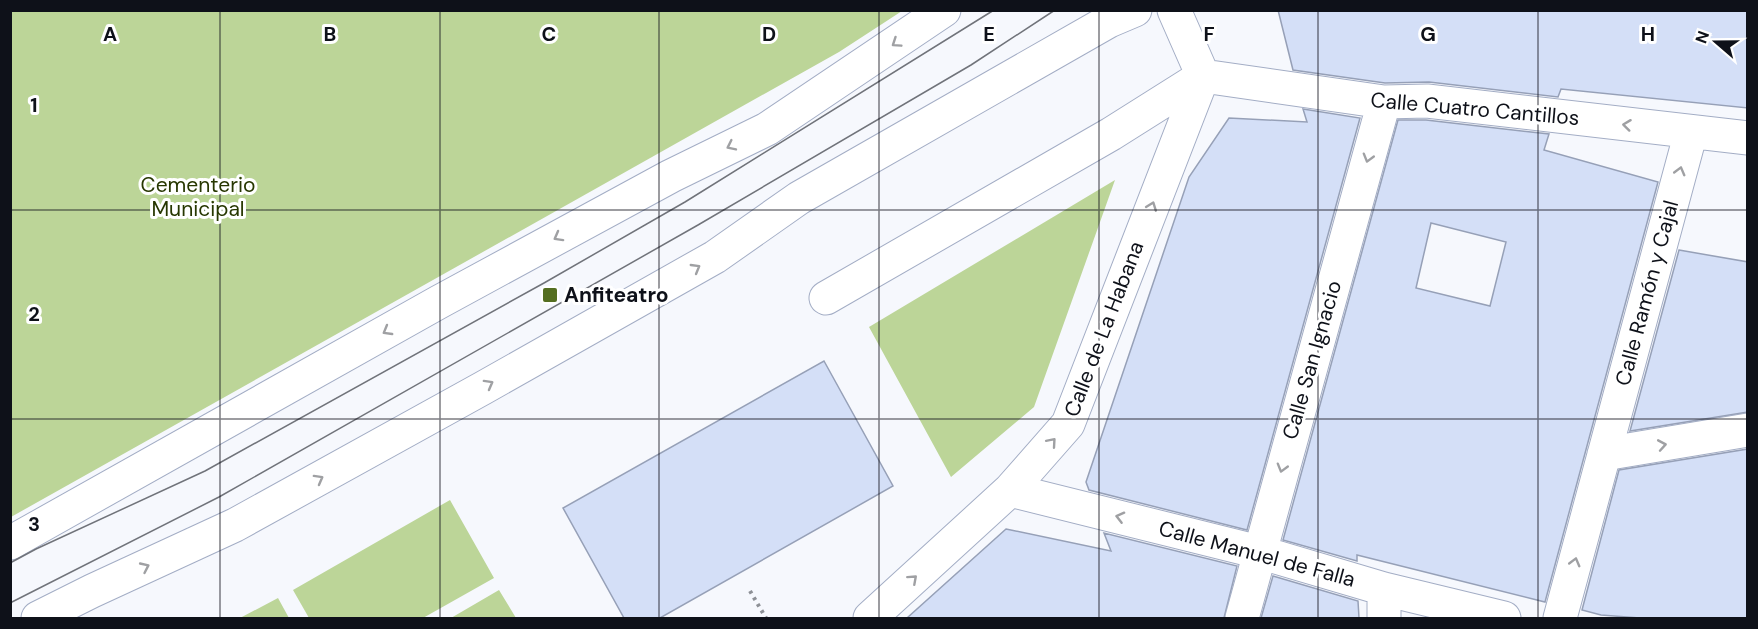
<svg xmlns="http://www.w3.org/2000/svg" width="1758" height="629" font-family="'DM Sans',sans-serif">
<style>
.green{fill:#bcd598}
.building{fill:#d4dff7;stroke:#96a0b7;stroke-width:1.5;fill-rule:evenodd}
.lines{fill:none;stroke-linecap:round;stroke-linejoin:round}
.minor-casing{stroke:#a3adc5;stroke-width:35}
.path{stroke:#8d9096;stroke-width:4;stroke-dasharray:3 4.5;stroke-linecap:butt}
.minor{stroke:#fff;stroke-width:33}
.tram{stroke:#70737a;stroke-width:1.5}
.oneway{stroke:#9fa0a3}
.grid{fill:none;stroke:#0e1119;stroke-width:1.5;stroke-opacity:0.55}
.poi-dot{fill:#546e20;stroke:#fff;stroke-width:2}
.labels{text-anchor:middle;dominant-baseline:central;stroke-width:6;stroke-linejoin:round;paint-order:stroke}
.street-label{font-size:21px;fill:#0e1119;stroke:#fff}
.park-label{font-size:21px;fill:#273701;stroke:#fff}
.poi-label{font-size:21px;font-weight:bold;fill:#0e1119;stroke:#fff;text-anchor:start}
.grid-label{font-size:20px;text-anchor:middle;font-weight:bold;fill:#0e1119;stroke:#fff;stroke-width:6;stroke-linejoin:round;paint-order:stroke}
</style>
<rect width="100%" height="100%" fill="#f6f8fd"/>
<path class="green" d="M 11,10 L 902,10 L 902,11 L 839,52 L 11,517 Z
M 1115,180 L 1034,407 L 951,477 L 869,327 Z
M 450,500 L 494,578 L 423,618 L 309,618 L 293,590 Z
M 499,590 L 516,618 L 451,618 Z
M 278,598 L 289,618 L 240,618 Z"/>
<path class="building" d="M 1278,10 L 1748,10 L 1748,108 L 1561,89 L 1558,97 L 1429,82 L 1385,83 L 1293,70 Z
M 1303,109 L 1360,118 L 1247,530 L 1089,490 L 1086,482 L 1189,177 L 1229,118 L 1307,122 Z
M 1398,120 L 1426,120 L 1549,134 L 1544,150 L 1658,182 L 1545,602 L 1357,555 L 1357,561 L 1283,540 ZM 1431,223 L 1506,242 L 1490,306 L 1416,288 Z
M 1679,250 L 1748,262 L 1748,412 L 1630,431 Z
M 824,361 L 893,486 L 660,618 L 624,618 L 563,508 Z
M 1748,449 L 1748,618 L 1640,618 L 1601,615 L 1582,610 L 1619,470 Z
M 1006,529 L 1111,551 L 1104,533 L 1237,566 L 1224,618 L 907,618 Z
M 1273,576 L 1358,601 L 1359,618 L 1261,618 Z"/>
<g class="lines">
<defs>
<path id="minor" d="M 1203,76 L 1384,102 L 1427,101 L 1748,138
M 826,298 L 1111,134 L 1203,76
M 1604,454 L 1748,430
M 1010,490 L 1259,552 L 1384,589 L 1504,618
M 10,543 L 439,302 L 671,176 L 767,129 L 944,10
M 1384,589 L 1384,618
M 38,618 L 92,591 L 235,525 L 483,388 L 715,257 L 799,198 L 1109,21 L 1135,10
M 870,618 L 1010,490 L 1068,424 L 1203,76 L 1174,10
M 1242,618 L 1384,102
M 1560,618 L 1691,132"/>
</defs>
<use href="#minor" class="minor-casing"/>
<path class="path" d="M 750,591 L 766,618"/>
<use href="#minor" class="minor"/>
<path class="tram" d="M 10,563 L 36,549 L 205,471 L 544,283 L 685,202 L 994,10
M 10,603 L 219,497 L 698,225 L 971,65 L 1055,10"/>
</g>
<defs><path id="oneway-chevron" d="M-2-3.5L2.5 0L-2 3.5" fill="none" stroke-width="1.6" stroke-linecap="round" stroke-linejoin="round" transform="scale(1.5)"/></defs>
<g class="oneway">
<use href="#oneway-chevron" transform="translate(896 43) rotate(146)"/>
<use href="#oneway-chevron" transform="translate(1627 125) rotate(-173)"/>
<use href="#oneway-chevron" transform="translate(731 146) rotate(154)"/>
<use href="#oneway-chevron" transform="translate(1368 158) rotate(106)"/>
<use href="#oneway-chevron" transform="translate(1680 171) rotate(-75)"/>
<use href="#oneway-chevron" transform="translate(1152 206) rotate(-69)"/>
<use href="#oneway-chevron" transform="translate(558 237) rotate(151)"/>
<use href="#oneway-chevron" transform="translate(696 268) rotate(-30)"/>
<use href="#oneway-chevron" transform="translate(387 331) rotate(150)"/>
<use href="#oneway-chevron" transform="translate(489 384) rotate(-29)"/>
<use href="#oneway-chevron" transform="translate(1052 442) rotate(-49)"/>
<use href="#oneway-chevron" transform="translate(1662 445) rotate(-10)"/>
<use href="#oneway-chevron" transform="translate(1282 468) rotate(106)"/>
<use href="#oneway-chevron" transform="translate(319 479) rotate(-29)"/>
<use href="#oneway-chevron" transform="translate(1120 517) rotate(-166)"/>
<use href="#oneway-chevron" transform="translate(1575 562) rotate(-75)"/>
<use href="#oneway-chevron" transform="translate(145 567) rotate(-25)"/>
<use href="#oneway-chevron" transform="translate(913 579) rotate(-42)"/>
</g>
<path class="grid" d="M 220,10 L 220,618M 440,10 L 440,618M 659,10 L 659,618M 879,10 L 879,618M 1099,10 L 1099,618M 1318,10 L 1318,618M 1538,10 L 1538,618M 10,210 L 1748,210M 10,419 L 1748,419"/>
<rect class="poi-dot" x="542" y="287" width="16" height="16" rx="3"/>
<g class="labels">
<g class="street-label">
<text transform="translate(1475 109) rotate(5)">Calle Cuatro Cantillos</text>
<text transform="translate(1647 293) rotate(-75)">Calle Ramón y Cajal</text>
<text transform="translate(1104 329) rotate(-69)">Calle de La Habana</text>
<text transform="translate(1312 360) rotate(-74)">Calle San Ignacio</text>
<text transform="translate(1257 554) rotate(15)">Calle Manuel de Falla</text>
</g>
<g class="park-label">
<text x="198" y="185">Cementerio<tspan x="198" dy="24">Municipal</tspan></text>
</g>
<g class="poi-label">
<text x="564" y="295">Anfiteatro</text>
</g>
</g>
<g class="grid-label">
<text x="110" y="41">A</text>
<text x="330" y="41">B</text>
<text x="549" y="41">C</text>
<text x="769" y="41">D</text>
<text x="989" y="41">E</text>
<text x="1209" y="41">F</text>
<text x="1428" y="41">G</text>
<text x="1648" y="41">H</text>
<text x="34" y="112">1</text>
<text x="34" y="321">2</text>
<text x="34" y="531">3</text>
</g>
<rect width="1758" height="629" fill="none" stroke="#0e1119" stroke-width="24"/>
<g transform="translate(1716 42) rotate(290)" stroke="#ffffff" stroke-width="4.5" paint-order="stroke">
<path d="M0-4.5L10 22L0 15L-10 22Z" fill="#0e1119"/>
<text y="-9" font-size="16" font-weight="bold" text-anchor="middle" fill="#0e1119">N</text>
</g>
</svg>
